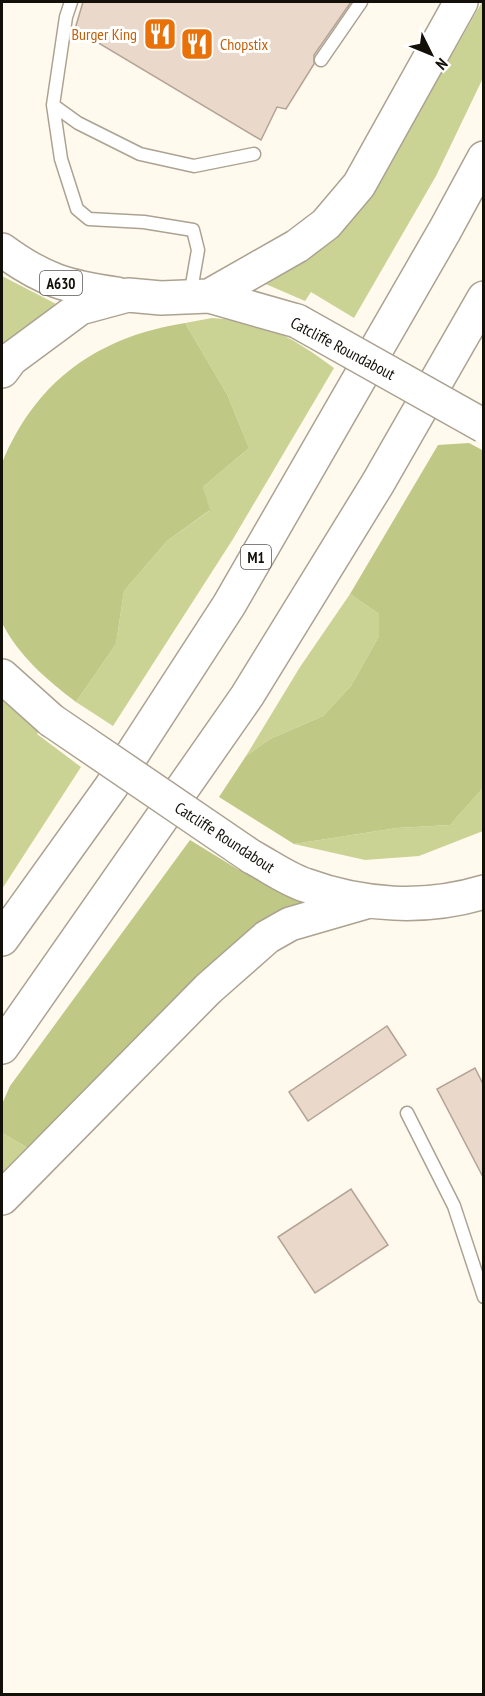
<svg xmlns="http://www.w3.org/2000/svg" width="485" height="1696" font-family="'PT Sans Narrow',sans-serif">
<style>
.green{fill:#cbd394}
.forest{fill:#bfc884}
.building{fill:#ead9cb;stroke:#b3a395;stroke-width:1.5}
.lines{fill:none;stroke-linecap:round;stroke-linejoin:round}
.lane-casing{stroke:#aca291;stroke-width:15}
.highway-casing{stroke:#aca291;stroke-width:36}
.lane{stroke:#fff;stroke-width:12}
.highway{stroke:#fff;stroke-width:33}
.highway-bridge-casing{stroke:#aca291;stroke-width:36;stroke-linecap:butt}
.highway-bridge{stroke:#fff;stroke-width:33}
.labels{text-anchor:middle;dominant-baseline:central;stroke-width:6;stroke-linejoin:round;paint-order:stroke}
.shield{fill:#fff;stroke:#5a5753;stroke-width:1.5}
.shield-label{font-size:15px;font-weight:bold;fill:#130f09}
.food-label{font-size:16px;fill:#c56008;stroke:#fff;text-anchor:end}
.street-label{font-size:16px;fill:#130f09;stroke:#fff}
</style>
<rect width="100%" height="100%" fill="#fff9ee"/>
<path class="green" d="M 482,2 L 483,78 L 436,176 L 354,318 L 311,292 L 305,301 L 261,282 L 360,208 L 387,169 Z
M 2,276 L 62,307 L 2,354 Z
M 212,318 C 265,321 292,337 334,368 L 233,539 L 113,726 L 76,702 L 116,644 L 124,591 L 167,541 L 209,511 L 203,487 L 249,448 L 227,394 L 185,323 Z
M 350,594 L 379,614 L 379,636 L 351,686 L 323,716 L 270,739 L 246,756 L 300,667 Z
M 2,694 L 43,724 L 37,734 L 81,767 L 2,889 Z
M 483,788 L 483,831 L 419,856 L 365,860 L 294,844 L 397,828 L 450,825 Z
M 2,1133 L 30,1149 L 2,1177 Z"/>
<path class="forest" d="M 185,323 L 227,394 L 249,448 L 203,487 L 210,510 L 167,541 L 124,591 L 116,644 L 76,702 C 47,680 19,656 2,623 L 2,463 C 36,381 97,337 185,323 Z
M 469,443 L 484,451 L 483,788 L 450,825 L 397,828 L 294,844 L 219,797 L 246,756 L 270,739 L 323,716 L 351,686 L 379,636 L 379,614 L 350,594 L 438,445 Z
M 190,840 L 239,870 L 246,861 L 317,902 L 30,1149 L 2,1133 L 2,1104 L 10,1086 Z"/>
<path class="building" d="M 83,2 L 351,2 L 314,55 L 314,64 L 286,109 L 277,107 L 261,140 L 75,29 Z
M 387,1026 L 406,1055 L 308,1121 L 289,1092 Z
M 475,1068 L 483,1084 L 483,1177 L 437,1089 Z
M 351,1189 L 388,1245 L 315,1293 L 278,1237 Z"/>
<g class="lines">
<defs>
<path id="lane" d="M 71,2 L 66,17 L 53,105 L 61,159 L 77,209 L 89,219 L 144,222 L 193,230 L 198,250 L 190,296
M 321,60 L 361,2
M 53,105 L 78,123 L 140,154 L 194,166 L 254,154
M 407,1113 L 454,1206 L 484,1297"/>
<path id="highway" d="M 2,250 C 43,280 67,287 117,294
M 209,296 L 297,246 L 326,224 L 359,185 L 461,2
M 2,371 L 11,359 L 80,308 L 128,295 L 161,298 L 209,296 L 297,321
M 2,676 L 51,720
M 252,857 C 269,866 287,879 305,885 C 362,906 425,910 484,892
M 2,939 L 111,787 L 229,605 L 445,230 L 484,158
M 2,1047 L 247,696 L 378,483 L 484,298
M 2,1198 L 208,989 L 267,937 L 290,924 L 366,902"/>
</defs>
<use href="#lane" class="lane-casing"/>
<use href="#highway" class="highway-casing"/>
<use href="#lane" class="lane"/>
<use href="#highway" class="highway"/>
<defs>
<path id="highway-bridge" d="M 297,321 L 484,426
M 51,720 L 252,857"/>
</defs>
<use href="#highway-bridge" class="highway-bridge-casing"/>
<use href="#highway-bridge" class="highway-bridge"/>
</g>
<defs>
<symbol id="restaurant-square" viewBox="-11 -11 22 22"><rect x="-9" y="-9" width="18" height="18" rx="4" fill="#e8710a" stroke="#fff"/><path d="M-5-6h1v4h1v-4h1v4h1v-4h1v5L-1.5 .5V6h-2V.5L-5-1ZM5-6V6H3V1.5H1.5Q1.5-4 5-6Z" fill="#fff"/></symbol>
</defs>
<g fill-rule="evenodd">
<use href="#restaurant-square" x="141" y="15" width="38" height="38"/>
<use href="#restaurant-square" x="178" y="25" width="38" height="38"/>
</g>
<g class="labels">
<g class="shield">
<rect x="40" y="271" width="42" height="24" rx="4.5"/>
<rect x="241" y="545" width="30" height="24" rx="4.5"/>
</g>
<g class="shield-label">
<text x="61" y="283">A630</text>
<text x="256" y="557">M1</text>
</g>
<g class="food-label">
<text x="137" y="34">Burger King</text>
<text x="220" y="44" text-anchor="start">Chopstix</text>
</g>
<g class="street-label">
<text transform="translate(343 348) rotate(28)">Catcliffe Roundabout</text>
<text transform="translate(225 837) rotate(33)">Catcliffe Roundabout</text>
</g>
</g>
<rect width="485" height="1696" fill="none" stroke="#130f09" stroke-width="6"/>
<g transform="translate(431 54) rotate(133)" stroke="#ffffff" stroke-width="4.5" paint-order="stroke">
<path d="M0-4.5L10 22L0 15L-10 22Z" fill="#130f09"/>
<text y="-9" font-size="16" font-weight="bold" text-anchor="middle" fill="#130f09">N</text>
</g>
</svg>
